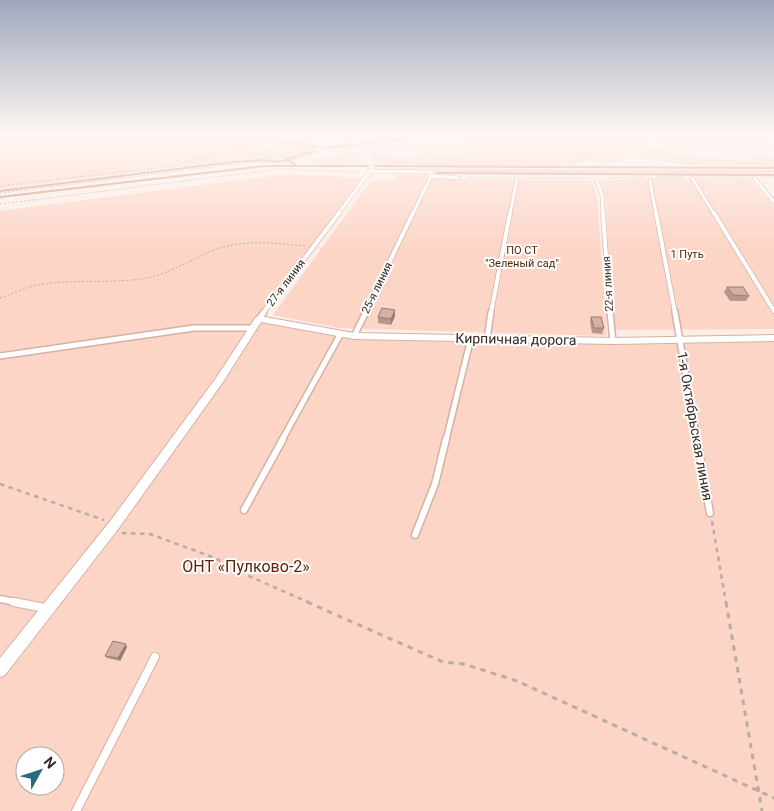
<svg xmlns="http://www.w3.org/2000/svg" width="774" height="811" font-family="Roboto,sans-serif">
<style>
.green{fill:#fcd5c6;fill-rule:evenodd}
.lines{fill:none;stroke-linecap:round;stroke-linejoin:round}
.stream{stroke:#d2947b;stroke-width:2}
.service-far4-casing{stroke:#d6b1a2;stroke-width:4.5}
.service-far3-casing{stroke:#d6b1a2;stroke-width:5.5}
.service-far2-casing{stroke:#d6b1a2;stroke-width:8}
.service-far1-casing{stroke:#d6b1a2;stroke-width:9}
.service-casing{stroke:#d6b1a2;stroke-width:10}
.minor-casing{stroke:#d6b1a2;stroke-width:2}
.path-far2{stroke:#bbaba5;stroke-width:1;stroke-dasharray:2 2;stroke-linecap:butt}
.path-far1{stroke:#bbaba5;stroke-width:2.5;stroke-dasharray:4.5 4.5;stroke-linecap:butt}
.path{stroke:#bbaba5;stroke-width:3;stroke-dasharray:5.5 5.5;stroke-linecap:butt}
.service-far4{stroke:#fff;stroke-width:3}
.service-far3{stroke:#fff;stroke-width:4}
.service-far2{stroke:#fff;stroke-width:5}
.service-far1{stroke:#fff;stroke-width:6}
.service{stroke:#fff;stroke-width:8}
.minor{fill:#fff;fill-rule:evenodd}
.wall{fill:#b7978b}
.shaded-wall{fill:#957b71}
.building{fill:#d5b0a2;stroke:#957b71}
.labels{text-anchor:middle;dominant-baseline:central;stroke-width:4;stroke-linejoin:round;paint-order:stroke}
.far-park-label{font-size:11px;fill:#5c2308;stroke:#fff}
.far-street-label{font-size:11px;fill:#352721;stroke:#fff}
.street-label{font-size:14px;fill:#352721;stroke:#fff}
.near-park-label{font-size:16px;fill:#5c2308;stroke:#fff}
</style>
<rect width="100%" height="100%" fill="#fdede7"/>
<path class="green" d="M 0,136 L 242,136 L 269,141 L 255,146 L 257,150 L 267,150 L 279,142 L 311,146 L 316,150 L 277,160 L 231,160 L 0,189 Z
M 474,139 L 626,141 L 699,158 L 713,156 L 730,160 L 755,161 L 745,155 L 750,153 L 774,157 L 774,167 L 704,166 L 663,162 L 640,156 L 626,155 L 622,161 L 618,162 L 585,161 L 573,165 L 557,166 L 382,165 L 373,160 L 372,151 C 379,152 384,156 391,157 C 400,159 419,158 425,150 L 438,154 L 467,154 L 462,145 Z
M 356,149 L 363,163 L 321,166 L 310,161 C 320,155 330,159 340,155 C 347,152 348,149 356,149 Z
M 374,168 L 774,170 L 774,176 L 436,174 L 433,170 L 374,170 Z
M 288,174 L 365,178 L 260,319 L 340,335 L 487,339 L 774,338 L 774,811 L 0,811 L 0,211 ZM 25,756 L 55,756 L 55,786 L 25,786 Z
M 399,174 L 427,175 L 427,178 L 592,181 L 597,196 L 607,334 L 604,336 L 340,328 L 273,315 L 370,182 L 396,179 Z
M 646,178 L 750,178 L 774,207 L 774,329 L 614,330 L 605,196 L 599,181 Z"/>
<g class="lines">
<path class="stream" d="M 248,136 L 271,139
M 277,140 L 316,146
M 364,143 L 405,139
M 324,148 L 355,145
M 288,160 L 297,166
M 375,166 L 774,168
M 437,173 L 774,175
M 0,191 L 233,162 L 264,160 L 279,162 L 314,151
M 0,197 L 265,166 L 368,166"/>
<defs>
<path id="service-far4" d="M 267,136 L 295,139 L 321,136
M 355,136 L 372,166 L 370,171
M 427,136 L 774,141
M 370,171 L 431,172 L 431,176 L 413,214
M 431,176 L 459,178
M 692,178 L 714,214
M 754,178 L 774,202
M 597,181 L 602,195 L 603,214
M 650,181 L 656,214
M 338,214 L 370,171
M 510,214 L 517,179"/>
<path id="service-far3" d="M 603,213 L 610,313
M 656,213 L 675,313
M 714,213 L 774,311
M 263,313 L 339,213
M 365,313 L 413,213
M 491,313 L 510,213"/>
<path id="service-far2" d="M 610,312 L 613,341
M 675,312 L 697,440
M 259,319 L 264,312
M 354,336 L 366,312
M 487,339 L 491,312
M 0,356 L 194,328 L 254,328
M 282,440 L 340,335
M 446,440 L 471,338"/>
<path id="service-far1" d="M 697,439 L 710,513
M 244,510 L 283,439
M 415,535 L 435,484 L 446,439
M 0,599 L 20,603"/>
<path id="service" d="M 14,602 L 45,608
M 76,811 L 155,657"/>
<path id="minor" d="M 259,316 L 354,333 L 613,338 L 774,335 L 774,341 L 613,344 L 354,339 L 261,322 L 223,382 L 119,528 L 5,675 L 0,677 L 0,658 L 111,520 L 216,378 L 256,317 Z"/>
</defs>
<use href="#service-far4" class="service-far4-casing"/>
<use href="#service-far3" class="service-far3-casing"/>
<use href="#service-far2" class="service-far2-casing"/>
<use href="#service-far1" class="service-far1-casing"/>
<use href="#service" class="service-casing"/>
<use href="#minor" class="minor-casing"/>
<path class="path-far2" d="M 265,146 L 303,149 L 352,143
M 580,164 L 579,156 L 593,154 L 602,146
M 522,166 L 524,176
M 461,171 L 689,171
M 696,171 L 751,171
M 756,171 L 774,171
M 467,177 L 509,178
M 656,177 L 684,177
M 699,177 L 747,177
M 761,177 L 774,177
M 524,178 L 592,178
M 604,178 L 644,177
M 0,186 L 175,166 L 204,157 L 268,144
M 0,193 L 245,163 L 288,162 L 320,151 L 316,148
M 0,204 L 281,169 L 360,172
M 0,298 C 15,293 28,286 44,284 C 78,279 113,284 147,278 C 171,273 192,259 214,250 C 245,239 274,243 305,246"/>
<path class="path-far1" d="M 0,484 L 104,520
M 712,521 L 726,603
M 122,533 L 150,534 L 215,558 L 251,577 L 310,603"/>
<path class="path" d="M 307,602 L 443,662 L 464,664 L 517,681 L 774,798
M 726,602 L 762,811"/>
<use href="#service-far4" class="service-far4"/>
<use href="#service-far3" class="service-far3"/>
<use href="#service-far2" class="service-far2"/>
<use href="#service-far1" class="service-far1"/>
<use href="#service" class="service"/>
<use href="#minor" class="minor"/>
</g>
<path class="wall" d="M 727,287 L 749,296 L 746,301 L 730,301 L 724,292 Z
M 395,310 L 395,316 L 391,325 L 378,323 L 378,317 Z
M 591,317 L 604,328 L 602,334 L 592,333 L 590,322 Z
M 127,647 L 120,661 L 107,658 L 105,656 Z"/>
<path class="shaded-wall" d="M 395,310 L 395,316 L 391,325 L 391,319 Z
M 126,644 L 127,647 L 120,661 L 118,658 Z"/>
<path class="building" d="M 727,287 L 743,287 L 749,296 L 733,295 Z
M 382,308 L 395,310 L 391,319 L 378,317 Z
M 591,317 L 601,317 L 604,328 L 594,328 Z
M 113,641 L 126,644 L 118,658 L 105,656 Z"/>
<linearGradient id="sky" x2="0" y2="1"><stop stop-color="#9fa7bc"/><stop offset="0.54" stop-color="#fef7f4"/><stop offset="1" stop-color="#fef7f4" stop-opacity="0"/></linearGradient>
<rect width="774" height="250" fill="url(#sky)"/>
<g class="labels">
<g class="far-park-label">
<text x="522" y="250">ПО СТ<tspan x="522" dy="13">"Зеленый сад"</tspan></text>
<text x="687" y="254">1 Путь</text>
</g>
<g class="far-street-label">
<text transform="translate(286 283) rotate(-53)">27-я линия</text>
<text transform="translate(608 284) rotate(-93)">22-я линия</text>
<text transform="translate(377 288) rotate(-64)">25-я линия</text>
</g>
<g class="street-label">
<text transform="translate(516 339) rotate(1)">Кирпичная дорога</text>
<text transform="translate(695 426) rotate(80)">1-я Октябрьская линия</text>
</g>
<g class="near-park-label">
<text x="246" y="566">ОНТ «Пулково-2»</text>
</g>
</g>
<g transform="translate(40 771) rotate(50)"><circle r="24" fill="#ffffff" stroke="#aea9a6"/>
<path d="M0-4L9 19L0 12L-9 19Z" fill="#2a6a7f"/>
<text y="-8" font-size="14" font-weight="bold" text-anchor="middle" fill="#352721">N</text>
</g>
</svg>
